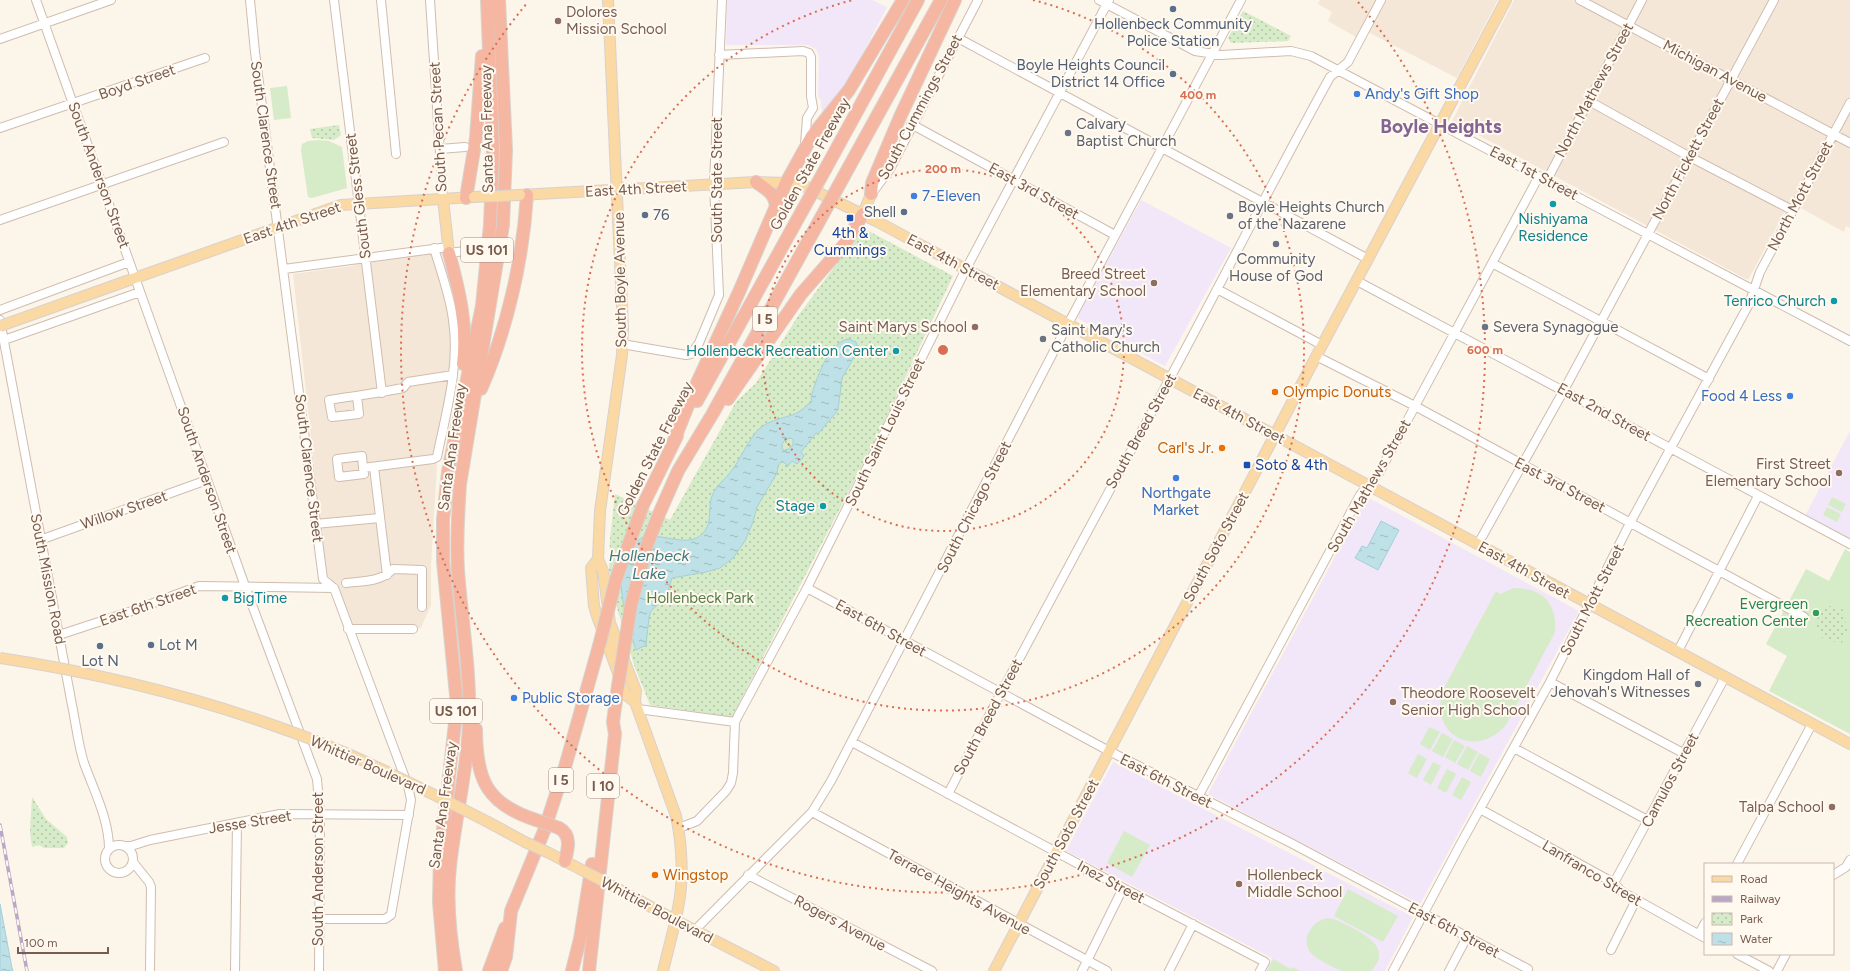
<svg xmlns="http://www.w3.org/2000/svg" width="1850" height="971" font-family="Figtree,sans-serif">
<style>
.residential{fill:#f4e7d8}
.education{fill:#f2e6f9}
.grass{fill:#d6ebc7}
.park{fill:url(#park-dots)}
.water{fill:url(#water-ripples);stroke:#a4d0d8;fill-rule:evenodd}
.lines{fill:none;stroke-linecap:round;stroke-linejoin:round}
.minor-casing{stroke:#cfbdaf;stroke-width:10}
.major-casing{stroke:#d9d1cd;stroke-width:12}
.highway-casing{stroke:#d9d1cd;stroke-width:14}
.minor{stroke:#fff;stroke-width:8}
.major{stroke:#fad9a4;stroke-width:10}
.highway{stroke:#f5b7a2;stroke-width:12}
.rail-casing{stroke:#b8a7c7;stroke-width:3.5}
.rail{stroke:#fff9f0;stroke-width:2;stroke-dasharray:6;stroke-linecap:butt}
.major-bridge-casing{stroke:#d9d1cd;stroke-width:12;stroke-linecap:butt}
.highway-bridge-casing{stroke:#d9d1cd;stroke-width:14;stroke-linecap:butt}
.major-bridge{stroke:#fad9a4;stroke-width:10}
.highway-bridge{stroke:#f5b7a2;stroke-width:12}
.ring{fill:none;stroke:#d96f51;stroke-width:2;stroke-dasharray:2 4}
.service-dot{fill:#5c6f8a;stroke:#fff9f0;stroke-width:1.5}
.education-dot{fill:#8d6e63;stroke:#fff9f0;stroke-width:1.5}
.shop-dot{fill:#3f7fe0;stroke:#fff9f0;stroke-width:1.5}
.worship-dot{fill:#6b7280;stroke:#fff9f0;stroke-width:1.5}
.culture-dot{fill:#0f9aa8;stroke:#fff9f0;stroke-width:1.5}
.transit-dot{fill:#1a4fb4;stroke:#fff9f0;stroke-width:1.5}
.food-dot{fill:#e8710a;stroke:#fff9f0;stroke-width:1.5}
.leisure-dot{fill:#2e9e5b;stroke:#fff9f0;stroke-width:1.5}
.labels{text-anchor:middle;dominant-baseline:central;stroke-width:4;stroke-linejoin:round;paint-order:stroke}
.shield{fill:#fff9f0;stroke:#a08b7e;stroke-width:1}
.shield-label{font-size:14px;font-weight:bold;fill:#785c4d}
.education-label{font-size:15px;fill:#785e54;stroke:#fff9f0;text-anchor:end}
.service-label{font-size:15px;fill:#4e5e75;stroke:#fff9f0}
.street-label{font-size:15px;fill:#785c4d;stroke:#fff9f0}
.shop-label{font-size:15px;fill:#366cbe;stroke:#fff9f0;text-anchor:start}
.worship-label{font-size:15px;fill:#5b616d;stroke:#fff9f0;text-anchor:start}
.culture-label{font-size:15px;fill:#0d838f;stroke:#fff9f0;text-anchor:end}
.transit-label{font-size:15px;fill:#164399;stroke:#fff9f0}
.food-label{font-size:15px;fill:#c56008;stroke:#fff9f0;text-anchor:start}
.park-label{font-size:15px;fill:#557d44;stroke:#fff9f0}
.leisure-label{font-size:15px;fill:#27864d;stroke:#fff9f0;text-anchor:end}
.water-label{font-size:16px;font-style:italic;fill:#437983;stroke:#fff9f0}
.district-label{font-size:19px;font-weight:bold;fill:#836593;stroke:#fff9f0}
.centre{fill:#d96f51;stroke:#fff9f0;stroke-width:2}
.ring-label{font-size:12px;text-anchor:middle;font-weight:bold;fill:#d96f51;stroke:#fff9f0;stroke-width:4;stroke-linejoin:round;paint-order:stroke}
</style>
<defs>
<pattern id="park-dots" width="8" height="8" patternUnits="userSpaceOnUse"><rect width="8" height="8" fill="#d6ebc7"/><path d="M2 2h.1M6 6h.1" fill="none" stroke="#b2c2a4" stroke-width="1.8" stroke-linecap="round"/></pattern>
<pattern id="water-ripples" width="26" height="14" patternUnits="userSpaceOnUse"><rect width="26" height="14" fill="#bee1e7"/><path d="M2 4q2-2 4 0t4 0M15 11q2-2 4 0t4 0" fill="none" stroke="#9fbabd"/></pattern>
</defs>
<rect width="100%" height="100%" fill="#fcf5ea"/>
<path class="residential" d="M 1320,0 L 1498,0 L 1457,78 L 1360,28 L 1356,37 L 1328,21 L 1332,12 L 1318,4 Z
M 1514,0 L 1850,0 L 1850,228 L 1846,226 L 1844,232 L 1790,202 L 1748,280 L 1452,121 Z
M 432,251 L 448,306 L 451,324 L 452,361 L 450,383 L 435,456 L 437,466 L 431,564 L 431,605 L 421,628 L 352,628 L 336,584 L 326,574 L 293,274 L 352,266 L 370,258 Z"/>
<path class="education" d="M 727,0 L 872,0 L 887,7 L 840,97 L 822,113 L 821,101 L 818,95 L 819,56 L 816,49 L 808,45 L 726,45 Z
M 1141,200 L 1231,248 L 1165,366 L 1077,318 Z
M 1850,431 L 1850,539 L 1805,516 Z
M 1367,497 L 1579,611 L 1420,904 L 1208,794 Z
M 1113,762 L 1413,917 L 1385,971 L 1266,971 L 1272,958 L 1066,851 Z"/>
<path class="grass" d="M 287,86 L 291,118 L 274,120 L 270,88 Z
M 319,140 L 329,141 L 342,147 L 347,188 L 312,198 L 308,197 L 301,150 L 302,144 L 308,141 Z
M 1832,497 L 1846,504 L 1842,512 L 1828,505 Z
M 1827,507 L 1841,514 L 1837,522 L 1823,515 Z
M 1845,549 L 1850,552 L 1850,734 L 1769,691 L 1787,656 L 1766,644 L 1806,569 L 1829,581 Z
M 1514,588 C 1543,588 1557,603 1555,632 L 1506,725 C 1475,760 1429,735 1443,690 L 1496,591 L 1500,594 Z
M 1429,727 L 1440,732 L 1430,750 L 1420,744 Z
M 1442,733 L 1453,739 L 1443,757 L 1432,751 Z
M 1454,740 L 1465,746 L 1455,763 L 1445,757 Z
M 1467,746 L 1478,752 L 1468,770 L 1457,764 Z
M 1479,753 L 1490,759 L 1481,777 L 1470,771 Z
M 1418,754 L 1427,759 L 1417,778 L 1408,773 Z
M 1433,762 L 1441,766 L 1431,785 L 1423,780 Z
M 1447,769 L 1456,774 L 1446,793 L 1437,788 Z
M 1462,777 L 1471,782 L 1461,800 L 1452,795 Z
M 1124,831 L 1150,845 L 1132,877 L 1107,863 Z
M 1348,889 L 1398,916 L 1383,942 L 1334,916 Z
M 1328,918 C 1337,919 1344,924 1351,927 C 1368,936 1392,950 1371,971 C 1363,971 1351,971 1343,971 C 1337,970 1317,959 1313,955 C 1298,942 1312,920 1328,918 Z
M 1273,959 L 1291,969 L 1292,967 L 1300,971 L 1267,971 Z"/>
<path class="park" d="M 1243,11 L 1291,36 L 1288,41 L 1231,43 L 1228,38 Z
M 339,125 L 341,135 L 334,140 L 312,138 L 310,129 Z
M 863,228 L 953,276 L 880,431 L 732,717 L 650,705 L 634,665 L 612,591 L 609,569 L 610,539 L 615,494 L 670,520 L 736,402 L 756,383 L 798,316 Z
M 1833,605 L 1846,611 L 1844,614 L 1847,630 L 1841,645 L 1829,639 L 1822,638 L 1815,622 L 1823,609 Z
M 32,797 L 46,819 L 67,837 L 68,843 L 64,848 L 44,848 L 39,845 L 32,847 L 30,832 Z"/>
<path class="water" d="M 848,339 L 856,342 L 858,350 L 842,378 L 838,410 L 818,434 L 816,433 L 801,452 L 804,456 L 797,464 L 792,461 L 787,467 L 787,465 L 782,461 L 778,466 L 777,473 L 757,507 L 753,522 L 745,541 L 733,558 L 720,568 L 706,572 L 672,578 L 666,597 L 651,611 L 649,617 L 646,645 L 636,650 C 626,622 603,546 647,537 C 665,533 693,551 706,529 C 712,519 708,506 712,496 C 716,485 726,479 732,470 C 742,457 747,441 759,429 C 768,420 786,418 797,413 C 803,410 806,405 812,402 L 811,397 C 816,380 828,343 848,339 ZM 791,438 L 793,440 L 793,445 L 786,451 L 782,449 L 782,444 L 786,439 Z
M 1381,521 L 1399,530 L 1378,570 L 1355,558 L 1362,546 L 1367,548 Z
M 0,904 L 12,968 L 13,971 L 0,971 Z"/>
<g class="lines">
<defs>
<path id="minor" d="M 36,0 L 245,586 L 317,779 L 320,814 L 319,971
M 250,0 L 255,52 L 323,579 L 334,588 L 408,786 L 411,800 L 391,915 L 385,919 L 319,919
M 334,0 L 382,393
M 381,0 L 396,154
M 430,0 L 443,199
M 1099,0 L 1195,51 L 1221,55 L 1291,51 L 1311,56 L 1850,341
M 1580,0 L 1850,143
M 958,38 L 1368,259
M 0,39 L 111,0
M 719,55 L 803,51 L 809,53 L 811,57 L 811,96 L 813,108 L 807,118 L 805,144
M 1589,101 L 1690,157 L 1792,210
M 911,124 L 1115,235
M 0,128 L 205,58
M 440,149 L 465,147
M 1547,180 L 1642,0
M 872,193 L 890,169 L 978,0
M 0,220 L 224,142
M 449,253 L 473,250
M 1492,263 L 1709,379
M 284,269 L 448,247
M 1357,281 L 1850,544
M 1217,289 L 1322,345
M 0,310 L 129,262
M 0,320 L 72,705 C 76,724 78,744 84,763 C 94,791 109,819 109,849
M 4,340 L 140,292
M 622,344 L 686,355 L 691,354 L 699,343 L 719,295 L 714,184 L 722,0
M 1316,356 L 1415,406 L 1804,617
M 357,396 L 359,414 L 332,417 L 329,400 C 354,396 379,393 403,388 L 408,382 L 453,375
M 374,467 L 387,575
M 363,468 L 364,474 L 339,477 L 337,459 L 362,456 L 363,468 L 433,459 L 437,457 C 446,413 460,365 453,320 C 450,295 441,272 434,248
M 315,524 L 380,518
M 40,540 L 207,480
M 1478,544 L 1564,390 L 1774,0
M 346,583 C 363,581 381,582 393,569 L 422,570 L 422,607
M 807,588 L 1109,751 L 1289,842 L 1528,969
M 348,629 L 413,629
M 59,635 L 132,611 L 199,586 L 334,588
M 1678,651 L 1758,496
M 1550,682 L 1683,753
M 638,709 L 735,722
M 852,742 L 1123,888 L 1265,962 L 1260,971
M 1514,748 L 1649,821
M 948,794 C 1020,655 1095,518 1169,380 C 1223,279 1275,177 1330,77 L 1348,62 L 1381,0
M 1198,797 L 1360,495 L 1379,473 L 1539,176
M 1480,809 L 1614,883 L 1621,891 L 1705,938
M 812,812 L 1107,971
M 679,828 L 697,821 L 726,791 L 731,783 L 733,773 L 735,722 L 738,716 L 807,588 L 966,269 L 1109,0
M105 859a14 14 0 1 1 28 0a14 14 0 1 1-28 0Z
M 127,846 L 131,846 L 150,840 L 280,814 L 409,815
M 133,862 L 149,882 L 151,887 L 150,971
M 1737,864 L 1812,724
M 748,875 L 932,971
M 1833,875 L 1846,867 L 1850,860
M 1614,883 L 1725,677
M 695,930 L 812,812 L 831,781 L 1068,324 L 1241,0
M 1699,934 L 1705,923
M 1611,950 L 1636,900
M 1737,954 L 1769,971
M 235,971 L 237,823
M 1082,971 L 1123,888
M 1169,971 L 1193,924
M 1393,971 L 1460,845 L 1550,682 L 1630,523 L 1749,304 L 1760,272 L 1850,103
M 1449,971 L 1467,937
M 1777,971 L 1786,954"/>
<path id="major" d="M 608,0 L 623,328 L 622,355 L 600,511 L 598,559 L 603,571 L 610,623 L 636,691 L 635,702 L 676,816 C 682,844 684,880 678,908 C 674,929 668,950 663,971
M 520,195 L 756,182 L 786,183 L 807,187 L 878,222 L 1850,744
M 443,199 L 449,253
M 863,214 L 871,194
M 121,283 L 341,205 L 474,197
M 598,559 L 591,568 L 594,606 L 597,616 L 626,695 L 635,702
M 488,822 L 525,842
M 549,853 L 582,870
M 607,883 L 675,920 L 774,971
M 994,971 L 1311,366 L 1506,0"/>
<path id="highway" d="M 826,168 L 918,0
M 844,176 L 941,0
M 756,182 C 766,189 775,193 776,207
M 871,194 L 872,183 L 900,117 L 955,0
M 466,198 L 476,138 L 482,56
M 449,253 C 459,290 468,326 463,364
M 481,389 C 507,330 523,259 527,195
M 728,399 L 801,294 L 844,245 L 863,214
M 697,401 L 802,211
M 673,443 L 697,383 L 739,292 L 786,183 L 812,136 L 849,90 L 903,0
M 643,505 L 677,436
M 659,514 L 678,471 L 713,413 L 817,225
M 476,729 C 476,779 486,804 536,820
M 559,828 C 572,835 568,849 565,861
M 445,971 L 439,902 L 440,857 L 457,705 L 443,561 L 443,520 L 448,472 L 482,306 L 490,225 L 493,150 L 487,0
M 456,971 C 450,937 446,901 450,866 C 455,819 467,773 469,725 C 471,674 462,623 458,571 C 456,542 458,513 460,484 L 503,225 L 506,150 L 499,0
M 489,971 L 505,928
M 501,971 L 506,957 L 511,911 L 544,831 L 565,767 L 599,646
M 572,971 L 580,939 L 592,864
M 589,971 L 615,734 L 613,722 L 618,686"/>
</defs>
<use href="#minor" class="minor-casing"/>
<use href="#major" class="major-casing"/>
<use href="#highway" class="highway-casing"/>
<use href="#minor" class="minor"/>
<use href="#major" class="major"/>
<use href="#highway" class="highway"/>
<defs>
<path id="rail" d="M 0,825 L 27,971"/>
</defs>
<use href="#rail" class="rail-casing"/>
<use href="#rail" class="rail"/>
<defs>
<path id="major-bridge" d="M 474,197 L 520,195
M 0,326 L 121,283
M 0,658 C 119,676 235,707 346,753 C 394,774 441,798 488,822
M 525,842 L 549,853
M 582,870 L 607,883"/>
<path id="highway-bridge" d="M 802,211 L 826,168
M 817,225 L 844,176
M 599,646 L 616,579 L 643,505
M 618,686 L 631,605 L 647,545 L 659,514
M 536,820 L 559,828"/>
</defs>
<use href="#major-bridge" class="major-bridge-casing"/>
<use href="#highway-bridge" class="highway-bridge-casing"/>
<use href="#major-bridge" class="major-bridge"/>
<use href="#highway-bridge" class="highway-bridge"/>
</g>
<g class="ring">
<circle cx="943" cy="350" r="181"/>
<path d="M1033 0A361 361 0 1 1 853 0"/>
<path d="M1358 2A542 542 0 1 1 528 2"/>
</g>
<g class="service-dot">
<circle cx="1173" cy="9" r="4"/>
<circle cx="1173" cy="74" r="4"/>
<circle cx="904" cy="212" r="4"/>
<circle cx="645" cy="215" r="4"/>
<circle cx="151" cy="645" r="4"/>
<circle cx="100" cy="646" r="4"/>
</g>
<g class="education-dot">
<circle cx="558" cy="21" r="4"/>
<circle cx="1154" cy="283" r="4"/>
<circle cx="975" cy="327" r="4"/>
<circle cx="1839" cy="473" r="4"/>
<circle cx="1393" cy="702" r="4"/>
<circle cx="1832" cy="807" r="4"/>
<circle cx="1239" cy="884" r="4"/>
</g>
<g class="shop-dot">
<circle cx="1357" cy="94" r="4"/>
<circle cx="914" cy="196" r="4"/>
<circle cx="1790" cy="396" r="4"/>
<circle cx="1176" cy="478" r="4"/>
<circle cx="514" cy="698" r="4"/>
</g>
<g class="worship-dot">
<circle cx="1068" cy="133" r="4"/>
<circle cx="1230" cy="216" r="4"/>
<circle cx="1276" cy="244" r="4"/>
<circle cx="1485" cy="327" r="4"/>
<circle cx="1043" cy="339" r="4"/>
<circle cx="1698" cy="684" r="4"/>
</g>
<g class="culture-dot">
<circle cx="1553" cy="204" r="4"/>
<circle cx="1834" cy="301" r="4"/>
<circle cx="896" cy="351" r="4"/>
<circle cx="823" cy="506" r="4"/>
<circle cx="225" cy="598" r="4"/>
</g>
<g class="transit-dot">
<rect x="846" y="214" width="8" height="8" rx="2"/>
<rect x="1243" y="461" width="8" height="8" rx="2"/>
</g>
<g class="food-dot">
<circle cx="1275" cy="392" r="4"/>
<circle cx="1222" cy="448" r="4"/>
<circle cx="655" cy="875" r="4"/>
</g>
<circle class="leisure-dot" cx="1816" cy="613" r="4"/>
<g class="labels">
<g class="shield">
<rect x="461" y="238" width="52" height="24" rx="3"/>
<rect x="753" y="307" width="24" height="24" rx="3"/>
<rect x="430" y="699" width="52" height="24" rx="3"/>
<rect x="549" y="768" width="24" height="24" rx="3"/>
<rect x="587" y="774" width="32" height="24" rx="3"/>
</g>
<g class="shield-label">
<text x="487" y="250">US 101</text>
<text x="765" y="319">I 5</text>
<text x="456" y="711">US 101</text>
<text x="561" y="780">I 5</text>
<text x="603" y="786">I 10</text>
</g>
<g class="education-label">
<text x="566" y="12" text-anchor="start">Dolores<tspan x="566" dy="17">Mission School</tspan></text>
<text x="1146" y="274">Breed Street<tspan x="1146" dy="17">Elementary School</tspan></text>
<text x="967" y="327">Saint Marys School</text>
<text x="1831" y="464">First Street<tspan x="1831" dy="17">Elementary School</tspan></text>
<text x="1401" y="693" text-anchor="start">Theodore Roosevelt<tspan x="1401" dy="17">Senior High School</tspan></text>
<text x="1824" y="807">Talpa School</text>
<text x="1247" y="875" text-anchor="start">Hollenbeck<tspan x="1247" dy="17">Middle School</tspan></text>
</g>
<g class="service-label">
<text x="1173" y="24">Hollenbeck Community<tspan x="1173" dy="17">Police Station</tspan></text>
<text x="1165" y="65" text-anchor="end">Boyle Heights Council<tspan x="1165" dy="17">District 14 Office</tspan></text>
<text x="896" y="212" text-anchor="end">Shell</text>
<text x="653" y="215" text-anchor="start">76</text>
<text x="159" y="645" text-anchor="start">Lot M</text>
<text x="100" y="661">Lot N</text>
</g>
<g class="street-label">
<text transform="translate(1715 71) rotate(28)">Michigan Avenue</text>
<text transform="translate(137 82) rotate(-19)">Boyd Street</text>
<text transform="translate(1594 90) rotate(-62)">North Mathews Street</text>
<text transform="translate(920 107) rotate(-62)">South Cummings Street</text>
<text transform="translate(438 127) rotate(-93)">South Pecan Street</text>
<text transform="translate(487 129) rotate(-91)">Santa Ana Freeway</text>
<text transform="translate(266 135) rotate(82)">South Clarence Street</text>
<text transform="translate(1688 159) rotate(-62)">North Fickett Street</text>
<text transform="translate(810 164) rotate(-61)">Golden State Freeway</text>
<text transform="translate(1534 173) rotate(28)">East 1st Street</text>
<text transform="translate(99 175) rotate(70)">South Anderson Street</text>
<text transform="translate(717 180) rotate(-90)">South State Street</text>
<text transform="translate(636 189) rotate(-3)">East 4th Street</text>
<text transform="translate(1034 191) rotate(29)">East 3rd Street</text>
<text transform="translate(358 196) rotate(-97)">South Gless Street</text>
<text transform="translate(1800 196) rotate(-62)">North Mott Street</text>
<text transform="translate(292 223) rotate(-19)">East 4th Street</text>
<text transform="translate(953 262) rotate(28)">East 4th Street</text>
<text transform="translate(620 280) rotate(-91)">South Boyle Avenue</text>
<text transform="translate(1604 412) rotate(29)">East 2nd Street</text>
<text transform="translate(1239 416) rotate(28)">East 4th Street</text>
<text transform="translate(1141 431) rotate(-61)">South Breed Street</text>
<text transform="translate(885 432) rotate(-64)">South Saint Louis Street</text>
<text transform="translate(452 447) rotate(-82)">Santa Ana Freeway</text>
<text transform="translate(655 449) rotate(-63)">Golden State Freeway</text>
<text transform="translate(309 468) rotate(83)">South Clarence Street</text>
<text transform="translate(207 480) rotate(71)">South Anderson Street</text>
<text transform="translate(1560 485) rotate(28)">East 3rd Street</text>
<text transform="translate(1369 486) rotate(-60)">South Mathews Street</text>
<text transform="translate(974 507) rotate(-63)">South Chicago Street</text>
<text transform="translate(124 510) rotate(-19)">Willow Street</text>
<text transform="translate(1216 547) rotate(-62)">South Soto Street</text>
<text transform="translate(1524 570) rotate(29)">East 4th Street</text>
<text transform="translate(48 579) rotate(79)">South Mission Road</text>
<text transform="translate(1592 600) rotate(-63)">South Mott Street</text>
<text transform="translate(148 605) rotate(-19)">East 6th Street</text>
<text transform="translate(881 628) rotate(29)">East 6th Street</text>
<text transform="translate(988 717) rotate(-62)">South Breed Street</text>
<text transform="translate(368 765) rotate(24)">Whittier Boulevard</text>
<text transform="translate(1670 780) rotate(-62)">Camulos Street</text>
<text transform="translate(1166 781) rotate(27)">East 6th Street</text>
<text transform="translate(443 805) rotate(-82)">Santa Ana Freeway</text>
<text transform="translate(250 822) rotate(-9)">Jesse Street</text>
<text transform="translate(1066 834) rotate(-62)">South Soto Street</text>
<text transform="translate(318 869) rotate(-90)">South Anderson Street</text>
<text transform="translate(1592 873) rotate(31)">Lanfranco Street</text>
<text transform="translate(1111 882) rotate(28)">Inez Street</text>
<text transform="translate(959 892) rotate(29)">Terrace Heights Avenue</text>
<text transform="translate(657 910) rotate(28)">Whittier Boulevard</text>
<text transform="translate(840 923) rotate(28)">Rogers Avenue</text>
<text transform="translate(1454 930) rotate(28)">East 6th Street</text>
</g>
<g class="shop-label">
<text x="1365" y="94">Andy's Gift Shop</text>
<text x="922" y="196">7-Eleven</text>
<text x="1782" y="396" text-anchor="end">Food 4 Less</text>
<text x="1176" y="493" text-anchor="middle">Northgate<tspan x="1176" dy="17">Market</tspan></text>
<text x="522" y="698">Public Storage</text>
</g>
<g class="worship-label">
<text x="1076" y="124">Calvary<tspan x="1076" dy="17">Baptist Church</tspan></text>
<text x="1238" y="207">Boyle Heights Church<tspan x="1238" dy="17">of the Nazarene</tspan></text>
<text x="1276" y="259" text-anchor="middle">Community<tspan x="1276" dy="17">House of God</tspan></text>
<text x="1493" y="327">Severa Synagogue</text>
<text x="1051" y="330">Saint Mary's<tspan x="1051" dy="17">Catholic Church</tspan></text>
<text x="1690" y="675" text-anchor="end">Kingdom Hall of<tspan x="1690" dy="17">Jehovah's Witnesses</tspan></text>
</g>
<g class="culture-label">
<text x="1553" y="219" text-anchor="middle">Nishiyama<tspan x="1553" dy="17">Residence</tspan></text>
<text x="1826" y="301">Tenrico Church</text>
<text x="888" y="351">Hollenbeck Recreation Center</text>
<text x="815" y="506">Stage</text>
<text x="233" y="598" text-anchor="start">BigTime</text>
</g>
<g class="transit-label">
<text x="850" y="233">4th &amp;<tspan x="850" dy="17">Cummings</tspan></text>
<text x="1255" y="465" text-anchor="start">Soto &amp; 4th</text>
</g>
<g class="food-label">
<text x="1283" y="392">Olympic Donuts</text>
<text x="1214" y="448" text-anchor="end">Carl's Jr.</text>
<text x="663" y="875">Wingstop</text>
</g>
<g class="park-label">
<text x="700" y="598">Hollenbeck Park</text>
</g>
<g class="leisure-label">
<text x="1808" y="604">Evergreen<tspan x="1808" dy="17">Recreation Center</tspan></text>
</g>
<g class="water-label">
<text x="649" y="555">Hollenbeck<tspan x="649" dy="18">Lake</tspan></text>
</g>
<g class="district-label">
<text x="1441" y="126">Boyle Heights</text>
</g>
</g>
<circle cx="943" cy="350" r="6" class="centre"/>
<g class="ring-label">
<text x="1198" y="99">400 m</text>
<text x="943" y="173">200 m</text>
<text x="1485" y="354">600 m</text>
</g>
<rect x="1704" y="863" width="130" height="92" fill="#fff9f0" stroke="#c9baaf"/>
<rect x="1712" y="876" width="20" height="6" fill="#fad9a4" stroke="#c9baaf"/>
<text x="1740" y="883" font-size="12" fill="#785c4d">Road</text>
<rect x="1712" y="896" width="20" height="6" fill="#b8a7c7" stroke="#c9baaf"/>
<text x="1740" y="903" font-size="12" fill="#785c4d">Railway</text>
<rect x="1712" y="913" width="20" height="12" fill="url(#park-dots)" stroke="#c9baaf"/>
<text x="1740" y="923" font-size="12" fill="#785c4d">Park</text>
<rect x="1712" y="933" width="20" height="12" fill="url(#water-ripples)" stroke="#c9baaf"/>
<text x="1740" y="943" font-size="12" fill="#785c4d">Water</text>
<path d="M18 947v6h90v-6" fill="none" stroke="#785c4d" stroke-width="2"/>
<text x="24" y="947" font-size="12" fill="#785c4d" stroke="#fff9f0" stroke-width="3" paint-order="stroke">100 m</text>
</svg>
